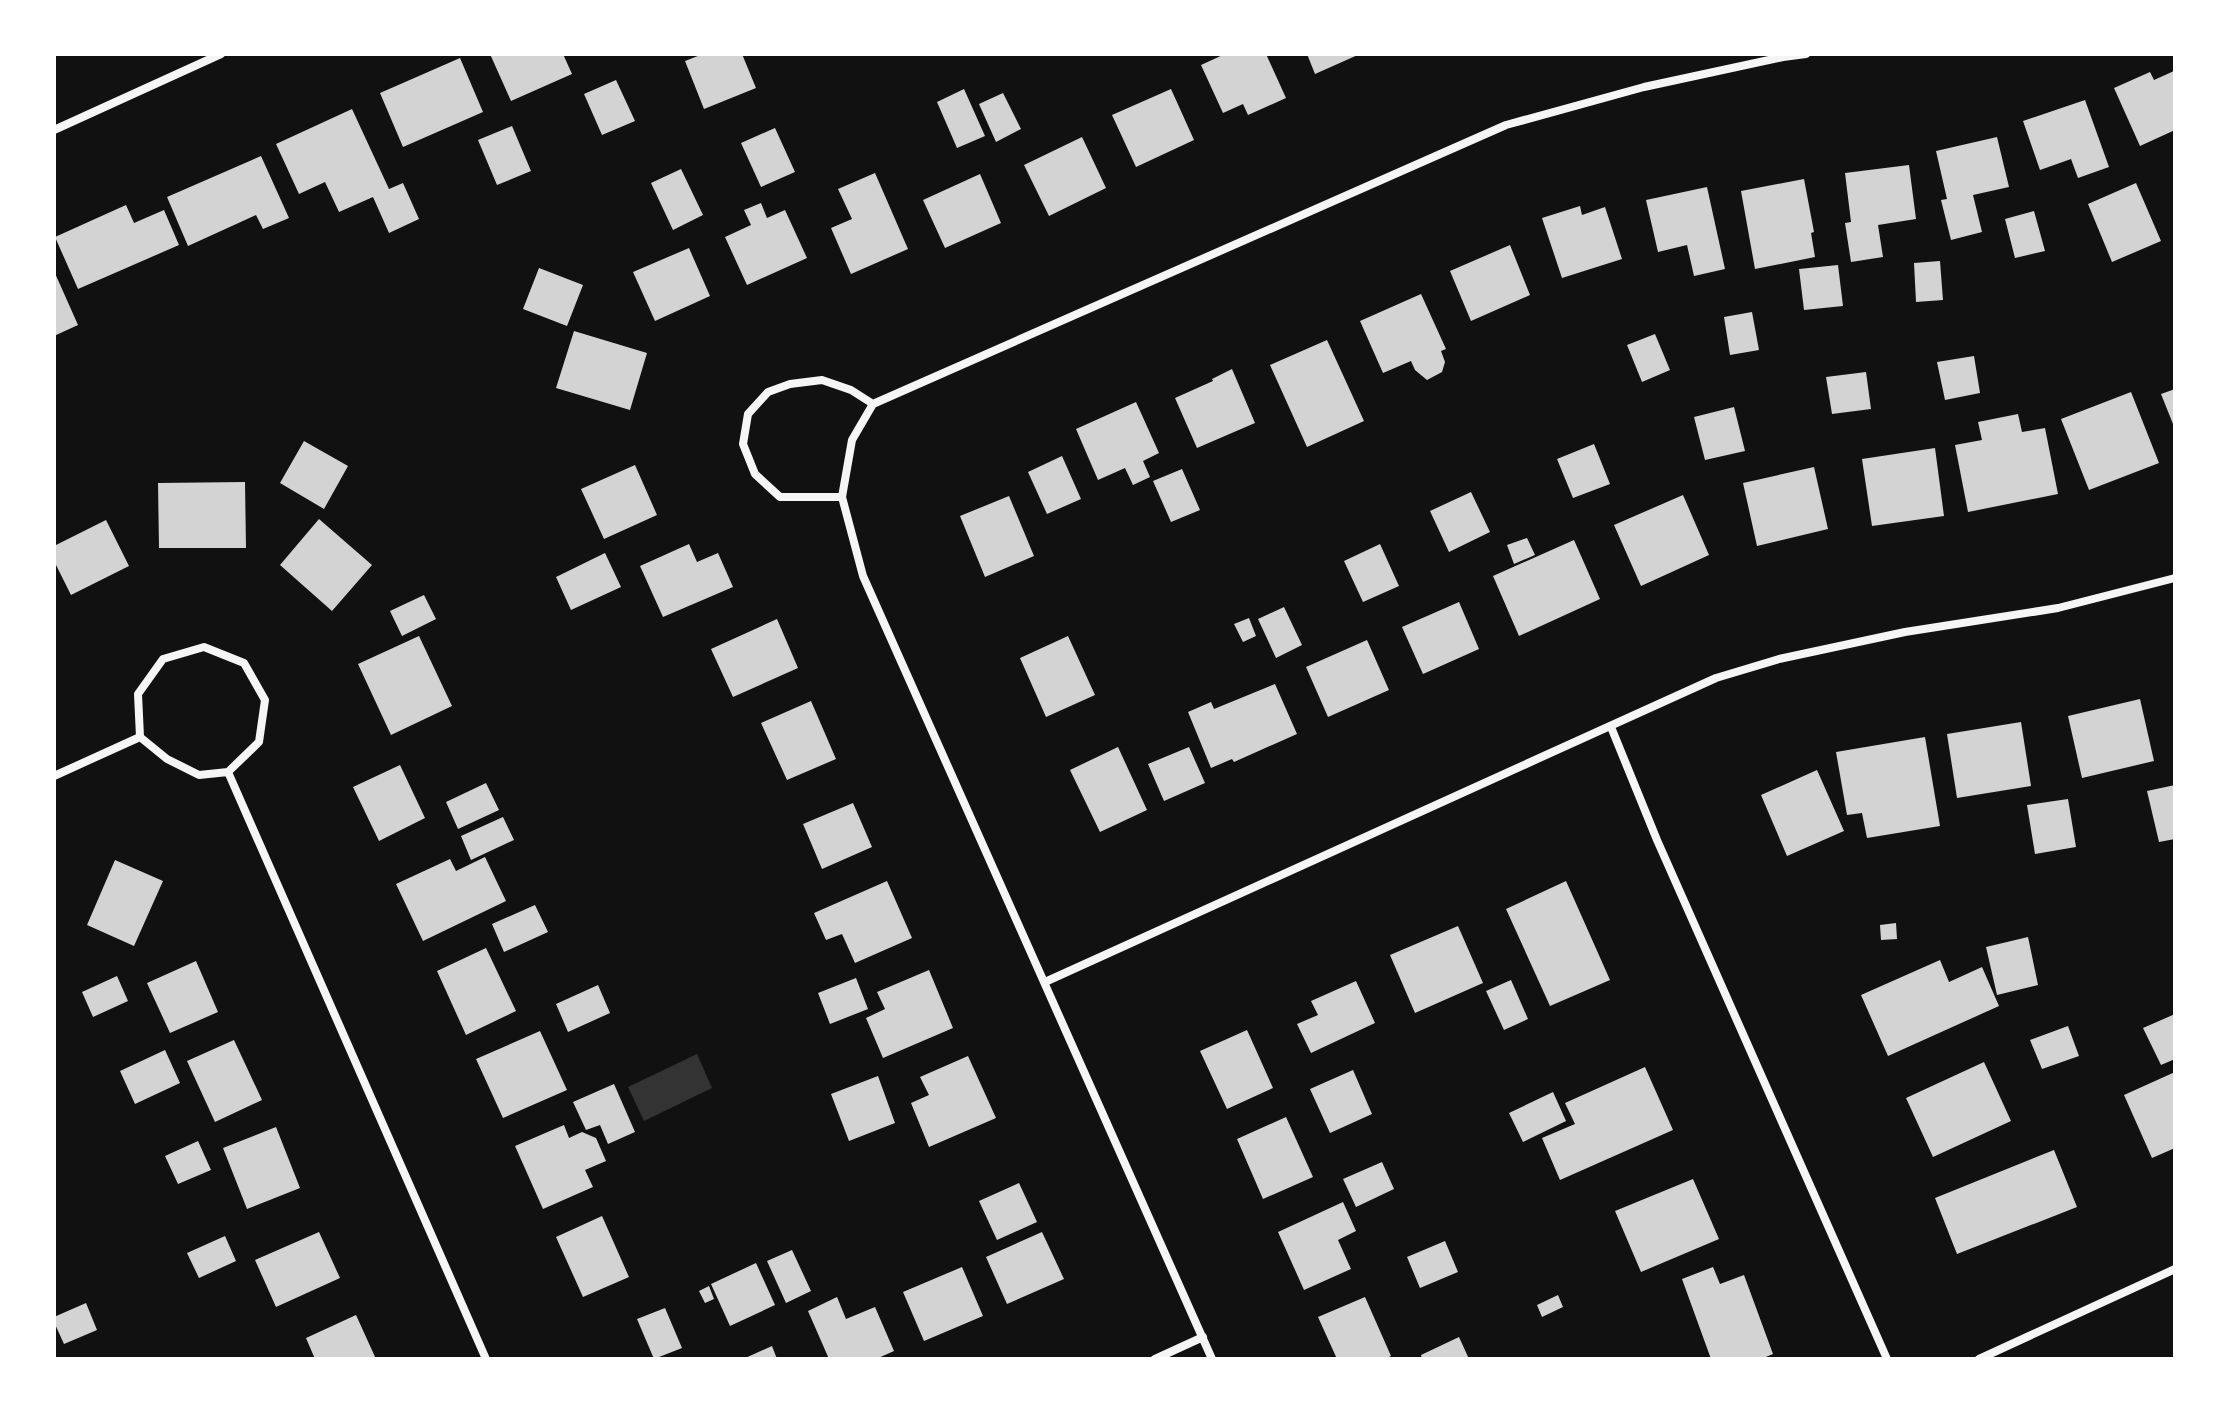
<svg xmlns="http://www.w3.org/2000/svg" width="2229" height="1413" font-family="'DM Sans',sans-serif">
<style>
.water{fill:#333}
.building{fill:#d3d3d3}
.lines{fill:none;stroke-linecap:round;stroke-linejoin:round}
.minor{stroke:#f5f5f5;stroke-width:8}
</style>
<rect width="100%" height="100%" fill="#111"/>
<path class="water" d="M 697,1054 L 712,1088 L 644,1121 L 628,1087 Z"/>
<path class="building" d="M 490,54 L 563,54 L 572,74 L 511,101 Z
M 703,54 L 742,54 L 756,88 L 704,109 L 685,61 Z
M 1225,54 L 1266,54 L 1286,98 L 1248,115 L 1243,104 L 1223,113 L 1201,65 Z
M 1307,54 L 1360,54 L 1315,74 Z
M 460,58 L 483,112 L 403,147 L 380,93 Z
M 2174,71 L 2175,130 L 2140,146 L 2114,88 L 2150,72 L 2154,80 Z
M 616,80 L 635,121 L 602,135 L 584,94 Z
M 964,89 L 985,136 L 957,148 L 937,102 Z
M 1171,89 L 1194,140 L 1136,167 L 1112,115 Z
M 1003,93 L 1021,129 L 996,142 L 979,104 Z
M 2085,100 L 2109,167 L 2078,178 L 2071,159 L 2040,170 L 2023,121 Z
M 352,109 L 389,189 L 403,183 L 419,219 L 389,233 L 373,197 L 339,212 L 325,182 L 299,194 L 276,144 Z
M 512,126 L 531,171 L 497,185 L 478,140 Z
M 775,128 L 795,172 L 761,187 L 741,143 Z
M 1082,137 L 1106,188 L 1049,216 L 1024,165 Z
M 1997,137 L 2009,187 L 1973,195 L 1982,232 L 1951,240 L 1941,200 L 1947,199 L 1936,151 Z
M 261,156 L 289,218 L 263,229 L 256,215 L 188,246 L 167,197 Z
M 1909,165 L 1916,219 L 1878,225 L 1883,257 L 1851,262 L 1845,223 L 1851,222 L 1845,173 Z
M 681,169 L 703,215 L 673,230 L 651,183 Z
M 875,173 L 908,249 L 851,274 L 831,228 L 852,219 L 838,189 Z
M 980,174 L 1001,223 L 945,248 L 923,200 Z
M 1804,179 L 1814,232 L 1811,233 L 1815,257 L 1755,269 L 1741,191 Z
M 2136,183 L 2161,241 L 2112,262 L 2088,204 Z
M 1707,187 L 1725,269 L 1694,276 L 1687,245 L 1658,252 L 1646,200 Z
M 761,203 L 767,218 L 785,210 L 807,258 L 747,285 L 725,237 L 751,225 L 744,210 Z
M 126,205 L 134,223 L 164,210 L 179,245 L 78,289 L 55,237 Z
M 1580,206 L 1582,215 L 1605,207 L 1622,259 L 1562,278 L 1542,218 Z
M 2034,211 L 2045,251 L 2015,258 L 2005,219 Z
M 1510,245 L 1530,295 L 1471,321 L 1450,271 Z
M 689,248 L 710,296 L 655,321 L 633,272 Z
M 1940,261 L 1943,300 L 1916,302 L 1914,263 Z
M 1838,265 L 1843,306 L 1804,310 L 1799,269 Z
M 539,268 L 583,285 L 567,326 L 523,309 Z
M 54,271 L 78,325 L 54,336 Z
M 1421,294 L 1446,349 L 1441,351 L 1445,362 L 1442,372 L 1427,380 L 1415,370 L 1411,361 L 1383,373 L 1360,321 Z
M 1752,312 L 1759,350 L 1730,355 L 1724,317 Z
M 574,331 L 647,353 L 630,410 L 556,388 Z
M 1655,334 L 1670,370 L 1642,382 L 1627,345 Z
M 1327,340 L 1364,421 L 1307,447 L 1270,365 Z
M 1974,356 L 1980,393 L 1945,400 L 1937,362 Z
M 1232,369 L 1255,423 L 1197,448 L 1175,398 L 1213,381 L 1212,379 Z
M 1866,372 L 1871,409 L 1832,414 L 1826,377 Z
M 2175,389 L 2175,429 L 2161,394 Z
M 2131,392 L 2159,463 L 2089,490 L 2061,419 Z
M 1136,402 L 1159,453 L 1143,461 L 1150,477 L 1133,485 L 1125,468 L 1098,480 L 1076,429 Z
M 1734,407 L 1745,451 L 1705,460 L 1694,417 Z
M 2018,414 L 2022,432 L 2045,428 L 2058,494 L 1968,512 L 1955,445 L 1982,440 L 1978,422 Z
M 304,441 L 348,466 L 324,509 L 280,483 Z
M 1594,444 L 1610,484 L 1573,498 L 1557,459 Z
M 1935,448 L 1944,516 L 1872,526 L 1862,459 Z
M 1062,456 L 1081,499 L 1047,514 L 1028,472 Z
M 635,465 L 657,515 L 604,539 L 581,489 Z
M 1814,467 L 1828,529 L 1757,546 L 1743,483 Z
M 1182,469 L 1200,510 L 1171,522 L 1153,481 Z
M 245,482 L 246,548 L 159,548 L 158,483 Z
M 1471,492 L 1490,532 L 1449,552 L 1430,511 Z
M 1683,495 L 1709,555 L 1641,586 L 1614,525 Z
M 1009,496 L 1034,556 L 985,577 L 960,516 Z
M 319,519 L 372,565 L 332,611 L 280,565 Z
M 106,520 L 129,566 L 71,595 L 54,561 L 54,546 Z
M 1527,538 L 1535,555 L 1514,564 L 1507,545 Z
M 1574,540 L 1600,599 L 1519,636 L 1493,576 Z
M 689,544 L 697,562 L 718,553 L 733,587 L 663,617 L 640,566 Z
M 1380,544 L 1399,586 L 1363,602 L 1344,561 Z
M 605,553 L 621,587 L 571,610 L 556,577 Z
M 424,595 L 436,619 L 402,636 L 390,611 Z
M 1459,602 L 1479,649 L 1423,674 L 1402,627 Z
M 1284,607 L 1302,645 L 1276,658 L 1258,619 Z
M 1249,618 L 1256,636 L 1243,642 L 1234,624 Z
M 777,619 L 798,668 L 733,697 L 711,649 Z
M 419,636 L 452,706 L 391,735 L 358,664 Z
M 1068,636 L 1095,695 L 1046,717 L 1020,658 Z
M 1367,640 L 1389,690 L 1328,717 L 1306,667 Z
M 1275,684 L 1297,734 L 1234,762 L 1232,759 L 1211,768 L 1188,712 L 1211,702 L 1214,709 Z
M 2140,699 L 2154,761 L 2082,778 L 2068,716 Z
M 811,701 L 836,759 L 787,780 L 761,723 Z
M 2021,722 L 2031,786 L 1957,798 L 1947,734 Z
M 1925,737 L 1940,826 L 1867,838 L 1862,813 L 1847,815 L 1836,752 Z
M 1118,747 L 1147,810 L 1100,832 L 1070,770 Z
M 1189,747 L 1205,783 L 1164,801 L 1148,764 Z
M 400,765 L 425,818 L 379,841 L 353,787 Z
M 1817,770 L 1844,831 L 1787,856 L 1761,795 Z
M 486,783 L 499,810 L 458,829 L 446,802 Z
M 2175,785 L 2175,839 L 2159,842 L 2147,791 Z
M 2068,799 L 2076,847 L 2035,854 L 2027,805 Z
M 853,803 L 872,847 L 822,869 L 803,824 Z
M 503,817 L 514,840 L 471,860 L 461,836 Z
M 485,857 L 506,901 L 423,941 L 396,884 L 450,859 L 456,871 Z
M 115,860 L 163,881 L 134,946 L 87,925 Z
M 887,881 L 912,938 L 855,963 L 842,934 L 826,940 L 814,913 Z
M 1566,881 L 1610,980 L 1550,1006 L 1506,909 Z
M 535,905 L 548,932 L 504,952 L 492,924 Z
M 1896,923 L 1897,939 L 1881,940 L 1880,925 Z
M 1458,926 L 1483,983 L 1415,1013 L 1390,955 Z
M 2028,937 L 2038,985 L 1997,995 L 1986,947 Z
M 486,948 L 516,1011 L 466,1035 L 437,971 Z
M 1940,960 L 1949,982 L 1982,967 L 1999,1006 L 1888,1056 L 1861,995 Z
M 196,961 L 218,1012 L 170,1033 L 147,983 Z
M 929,970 L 953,1028 L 883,1058 L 866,1018 L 885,1009 L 877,992 Z
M 117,976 L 128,1001 L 93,1017 L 82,992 Z
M 856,978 L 868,1009 L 830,1024 L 818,993 Z
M 1511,980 L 1528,1019 L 1504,1030 L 1486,991 Z
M 1356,981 L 1375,1023 L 1311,1053 L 1297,1024 L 1318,1015 L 1311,1001 Z
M 598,985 L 610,1013 L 568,1032 L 556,1004 Z
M 2175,1014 L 2175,1059 L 2161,1065 L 2143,1028 Z
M 2068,1026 L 2079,1056 L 2042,1069 L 2030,1040 Z
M 1247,1030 L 1273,1088 L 1227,1109 L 1200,1051 Z
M 540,1031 L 567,1090 L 503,1118 L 476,1059 Z
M 234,1040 L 262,1100 L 215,1122 L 187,1061 Z
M 165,1050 L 180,1083 L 135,1104 L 120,1071 Z
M 968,1056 L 996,1118 L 929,1147 L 911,1103 L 929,1095 L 920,1077 Z
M 1984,1062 L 2011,1121 L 1933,1157 L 1906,1098 Z
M 1645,1067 L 1673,1130 L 1560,1180 L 1542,1138 L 1575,1124 L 1565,1103 Z
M 1353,1070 L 1372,1114 L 1330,1133 L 1310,1089 Z
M 2175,1072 L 2175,1148 L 2152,1158 L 2124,1095 Z
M 878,1076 L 895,1123 L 849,1141 L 831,1094 Z
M 614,1084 L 635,1132 L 608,1144 L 600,1125 L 586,1130 L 573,1102 Z
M 1553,1092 L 1566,1121 L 1523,1142 L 1509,1113 Z
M 1286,1117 L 1313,1177 L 1263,1199 L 1237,1139 Z
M 564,1125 L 569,1138 L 582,1132 L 596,1138 L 606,1161 L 585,1170 L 593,1187 L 543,1209 L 515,1146 Z
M 276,1127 L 300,1188 L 247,1209 L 223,1148 Z
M 198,1141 L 211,1170 L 178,1184 L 165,1156 Z
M 2054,1150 L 2077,1207 L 1957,1254 L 1935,1198 Z
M 1382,1162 L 1394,1189 L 1356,1207 L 1343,1179 Z
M 1693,1179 L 1719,1239 L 1641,1272 L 1615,1211 Z
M 1019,1183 L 1037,1222 L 997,1240 L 979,1201 Z
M 1343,1202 L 1356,1231 L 1338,1240 L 1351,1269 L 1304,1290 L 1278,1232 Z
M 602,1216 L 629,1277 L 583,1297 L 556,1237 Z
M 319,1232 L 340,1278 L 276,1307 L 255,1260 Z
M 1042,1232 L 1064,1279 L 1007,1304 L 986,1257 Z
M 225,1236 L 236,1261 L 199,1278 L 187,1253 Z
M 1445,1241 L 1458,1272 L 1420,1288 L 1407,1257 Z
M 792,1250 L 811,1291 L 786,1303 L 767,1261 Z
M 756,1263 L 775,1305 L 730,1326 L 711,1284 Z
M 962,1267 L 983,1316 L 924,1341 L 903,1292 Z
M 1713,1267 L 1720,1284 L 1744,1275 L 1773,1354 L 1761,1359 L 1711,1359 L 1682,1279 Z
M 709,1286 L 714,1299 L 705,1303 L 699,1291 Z
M 1558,1295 L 1563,1307 L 1542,1317 L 1537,1305 Z
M 837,1297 L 846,1319 L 875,1307 L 894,1351 L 876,1359 L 829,1359 L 808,1311 Z
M 1365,1297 L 1391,1356 L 1384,1359 L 1337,1359 L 1318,1317 Z
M 86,1303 L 97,1330 L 64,1344 L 54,1322 L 54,1317 Z
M 665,1308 L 682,1348 L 654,1359 L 637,1319 Z
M 356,1315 L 376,1359 L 315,1359 L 306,1338 Z
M 1459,1337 L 1469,1359 L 1422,1359 L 1421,1355 Z
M 772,1346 L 777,1359 L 743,1359 Z"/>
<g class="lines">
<path class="minor" d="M 54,130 L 221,54
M 842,497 L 780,497 L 755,474 L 743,444 L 748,414 L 768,392 L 790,384 L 822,380 L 851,390 L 873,404
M 1611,727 L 1657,840 L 1887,1359
M 140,737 L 167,759 L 199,775 L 228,772 L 486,1359
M 140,737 L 138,694 L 163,659 L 204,647 L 244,663 L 265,700 L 259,742 L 228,772
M 54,776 L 140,737
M 1045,982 L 1716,678 L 1779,659 L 1905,632 L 2058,608 L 2175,578
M 1155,1359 L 1203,1337
M 1212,1359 L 863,576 L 842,497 L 852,440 L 873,404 L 1506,125 L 1644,87 L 1783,57 L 1806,54
M 1979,1359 L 2175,1269"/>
</g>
<rect width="2229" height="1413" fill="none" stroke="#ffffff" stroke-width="112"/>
</svg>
